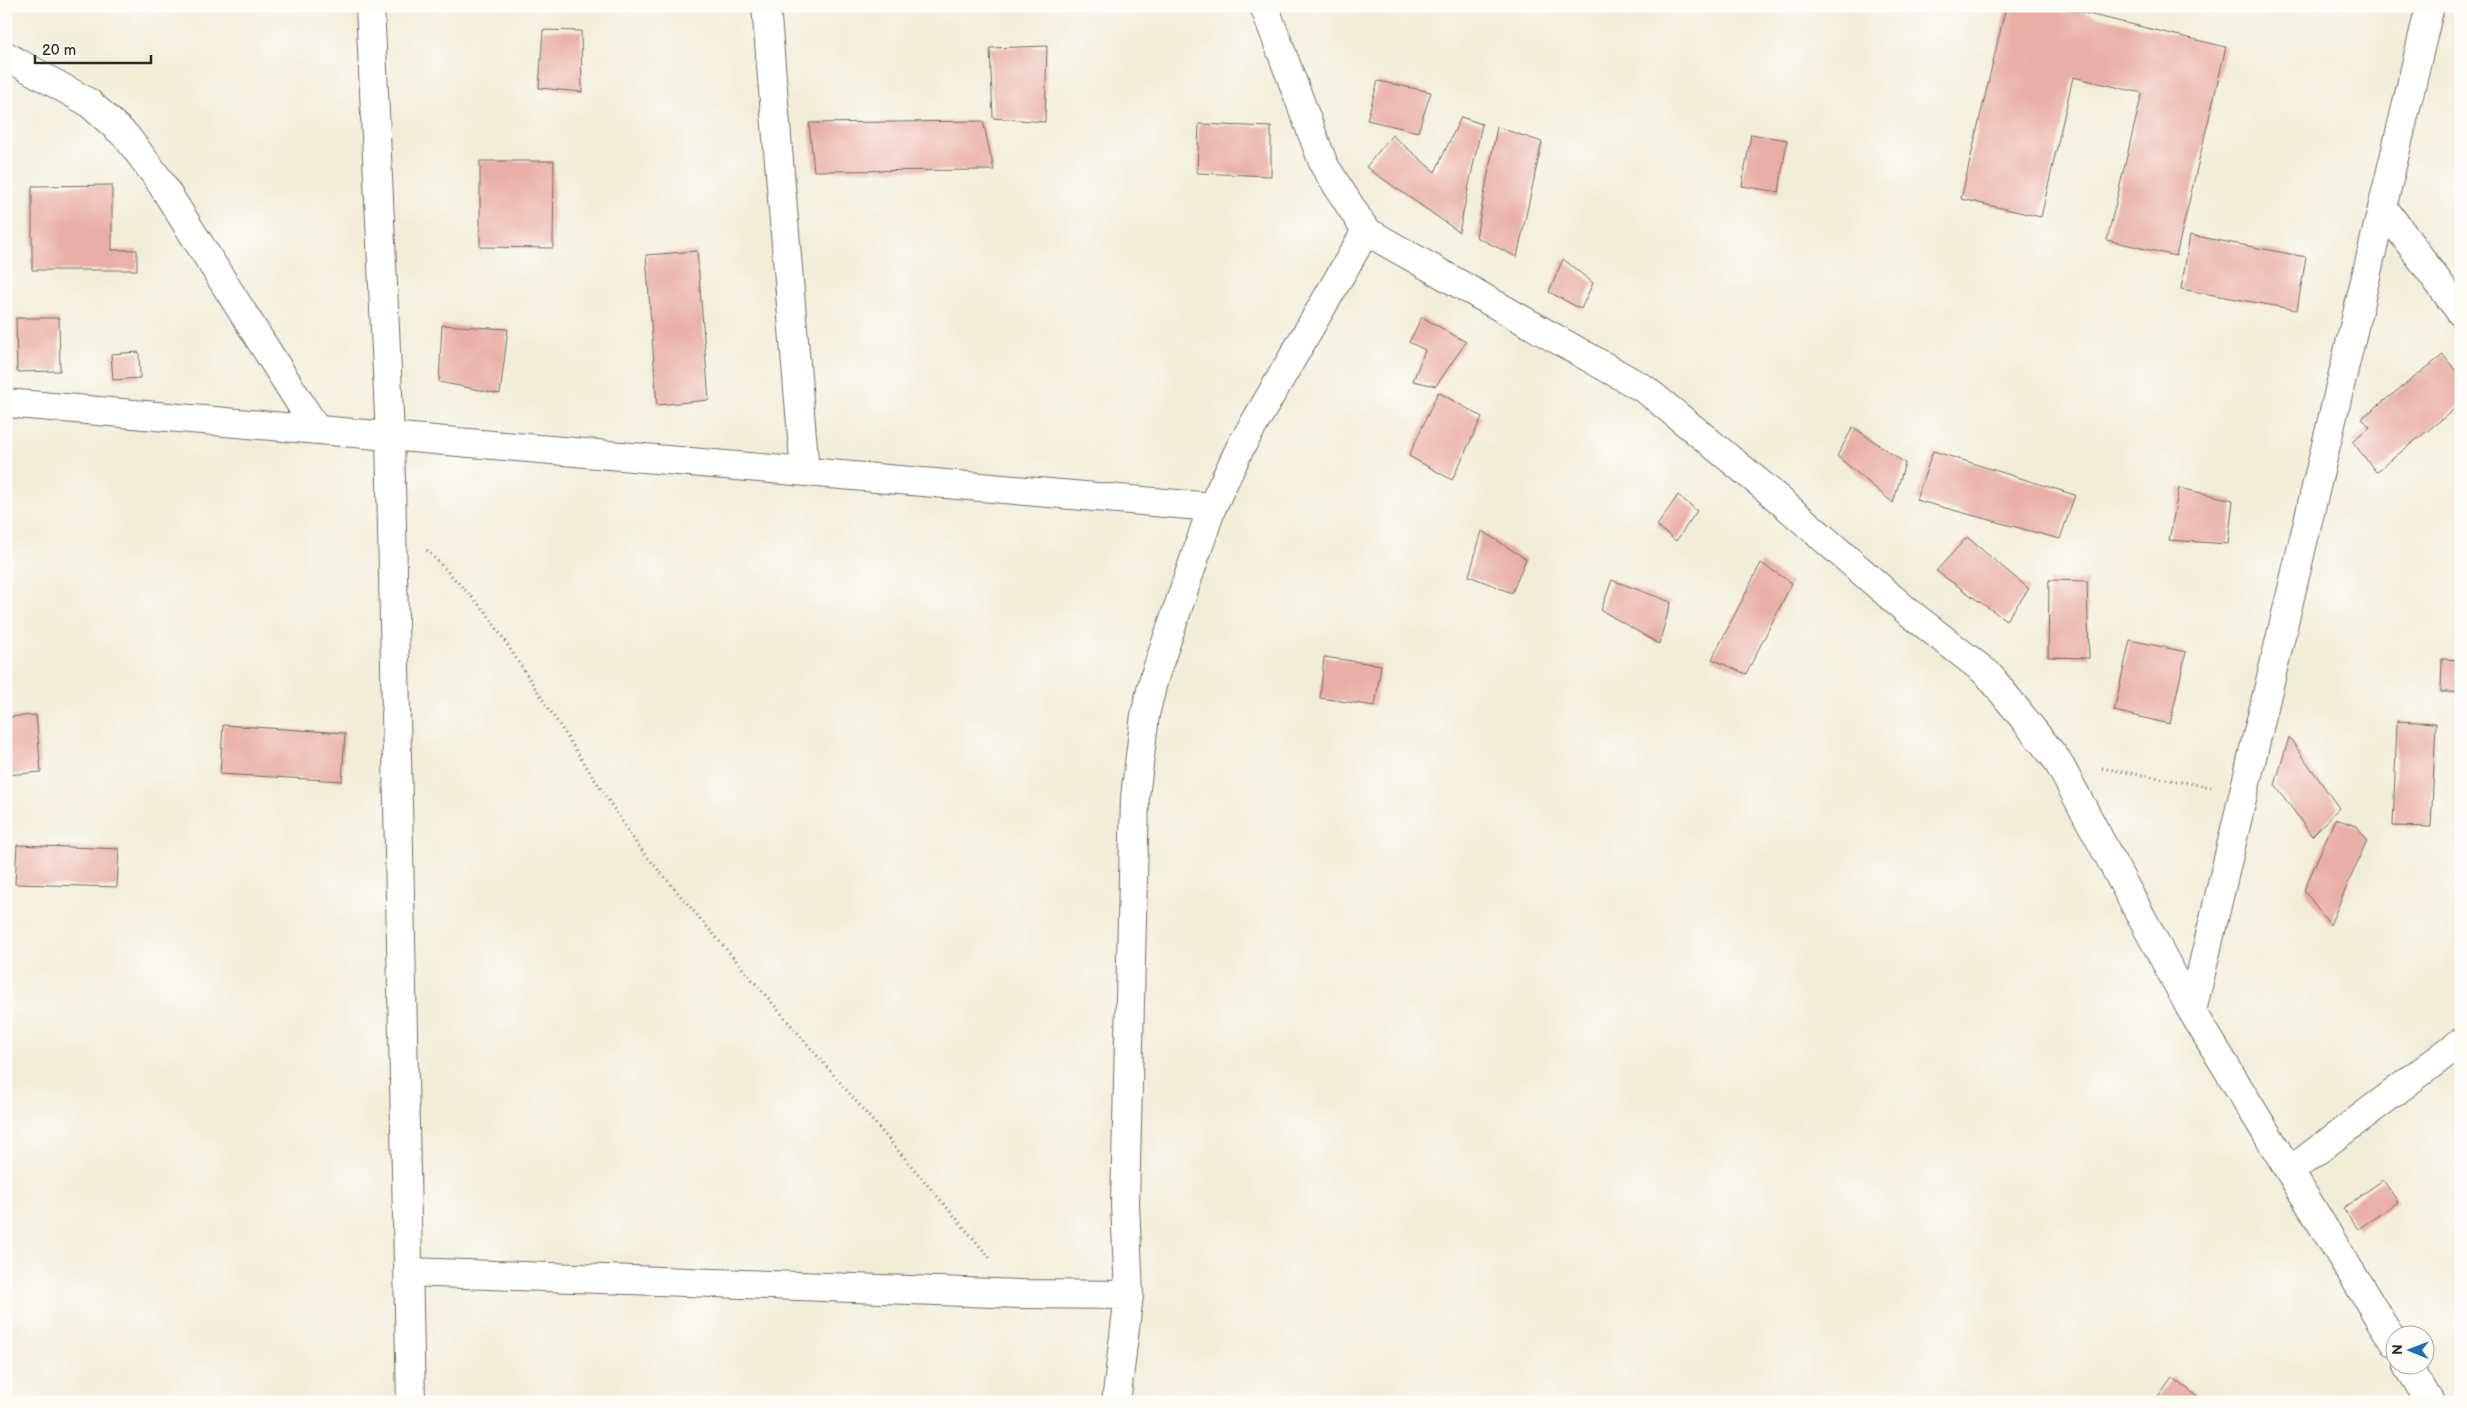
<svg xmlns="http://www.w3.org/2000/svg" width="2467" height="1408" font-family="'Balsamiq Sans',sans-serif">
<rect width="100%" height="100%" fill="#fdfcf7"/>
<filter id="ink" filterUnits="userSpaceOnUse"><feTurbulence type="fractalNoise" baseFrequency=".02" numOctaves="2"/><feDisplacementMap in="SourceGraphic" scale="10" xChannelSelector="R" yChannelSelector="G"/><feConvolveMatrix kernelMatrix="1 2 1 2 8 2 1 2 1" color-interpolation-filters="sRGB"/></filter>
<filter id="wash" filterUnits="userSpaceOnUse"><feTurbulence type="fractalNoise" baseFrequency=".0096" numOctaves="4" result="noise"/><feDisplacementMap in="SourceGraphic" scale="20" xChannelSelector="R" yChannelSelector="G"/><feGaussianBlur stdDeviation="1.12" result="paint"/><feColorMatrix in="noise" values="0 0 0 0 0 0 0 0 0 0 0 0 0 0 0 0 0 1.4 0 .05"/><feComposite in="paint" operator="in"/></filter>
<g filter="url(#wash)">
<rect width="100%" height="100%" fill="#f2edd8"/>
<g id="blocks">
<path fill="#e9afa6" d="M2006,6H2055L2226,47L2176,256L2107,240L2142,93L2073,77L2041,217L1961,199Z
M543,30L581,31L582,92L539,88Z
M1047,46L1045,122L993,118L990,48Z
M1378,81L1431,92L1418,132L1367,120Z
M1461,117L1482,124L1459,232L1366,167L1392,135L1435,172Z
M983,121L994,170L814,171L809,123Z
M1199,124L1271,127V176L1197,173Z
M1497,127L1542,142L1517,257L1476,237Z
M1751,134L1787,140L1779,192L1742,186Z
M480,161H554L553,248L480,247Z
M112,185V250H137V270H32V186Z
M2190,235L2306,257L2297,310L2181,289Z
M697,251L709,400L657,405L646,255Z
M1563,259L1593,283L1581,309L1549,292Z
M1422,317L1466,342L1436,386L1413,381L1425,350L1409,342Z
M16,318H59L60,371L17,372Z
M442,325L508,329L500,394L439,382Z
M139,352L140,378L113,380L111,354Z
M2443,355L2461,377V404L2376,472L2352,441L2370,427L2362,418Z
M1438,392L1482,417L1452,480L1409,456Z
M1853,427L1905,463L1893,503L1837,456Z
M1933,451L2075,495L2060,539L1916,500Z
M2179,488L2233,500L2228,544L2169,540Z
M1678,495L1697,511L1676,541L1657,526Z
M1482,531L1526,559L1512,593L1469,576Z
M1967,537L2029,589L2006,620L1936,571Z
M1761,563L1792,583L1746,674L1712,659Z
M1612,580L1671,602L1659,644L1601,610Z
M2049,580L2087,581L2089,658L2048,657Z
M2130,640L2186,652L2170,724L2114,711Z
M1324,657L1381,665L1375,706L1320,698Z
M2442,659L2461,660V692H2441Z
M36,715L41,772L6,775V717Z
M2397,721L2436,723L2431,827L2393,826Z
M223,725L345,733L342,781L220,774Z
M2289,737L2339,808L2312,836L2275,785Z
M2335,819L2357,826L2367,840L2330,925L2304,890Z
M17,845L119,849L117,887L15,884Z
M2383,1180L2398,1202L2358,1229L2343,1208Z
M2172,1377L2205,1402H2154Z"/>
</g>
</g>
<g filter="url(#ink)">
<use href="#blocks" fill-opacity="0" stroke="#716f68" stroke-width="1"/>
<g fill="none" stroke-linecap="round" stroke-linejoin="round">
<g stroke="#716f68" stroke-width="30">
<path id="minor" d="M370,6L390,436L411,1402
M766,6L805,472
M1264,6L1324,165L1366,231L1646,390L1768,490L1906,610L1988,674L2057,760L2192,1011L2394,1343
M6,56L88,102L126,136L157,177L317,430
M2383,207L2461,313
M6,403L1212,507
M2192,1011L2430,6
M2290,1171L2461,1042
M408,1272L1021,1294L1129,1295
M2408,1366L2430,1402
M1116,1402L1129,1295L1125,1204L1135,797L1145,715L1154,678L1212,507L1240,448L1366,231"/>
</g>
<path stroke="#716f68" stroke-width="3" stroke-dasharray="1 4" stroke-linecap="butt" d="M427,550L486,612L638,846L990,1258
M2102,768L2211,787"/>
<use href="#minor" stroke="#fff" stroke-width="28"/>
</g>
</g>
<rect width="2467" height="1408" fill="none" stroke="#fdfcf7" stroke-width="25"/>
<g transform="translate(2410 1350) rotate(271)"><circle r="24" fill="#fdfcf7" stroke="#a9a8a5"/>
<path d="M0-4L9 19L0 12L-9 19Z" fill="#1f6fb2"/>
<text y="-8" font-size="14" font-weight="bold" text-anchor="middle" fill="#2b2b2b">N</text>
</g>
<path d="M35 55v8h116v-8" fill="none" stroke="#2b2b2b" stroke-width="2.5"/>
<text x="42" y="55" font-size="15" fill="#2b2b2b" stroke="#fdfcf7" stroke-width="4" paint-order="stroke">20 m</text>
</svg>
